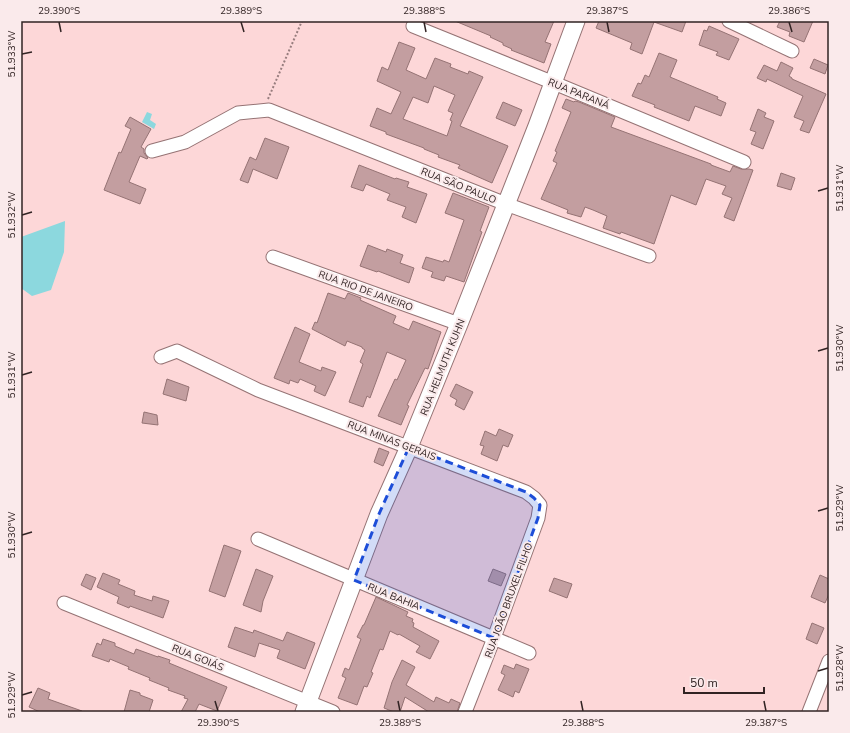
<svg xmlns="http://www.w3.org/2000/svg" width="850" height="733" font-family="'Nunito Sans',sans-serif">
<rect width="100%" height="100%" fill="#fdd7d8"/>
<path fill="#8cd8de" d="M147,112L152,114L150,120L156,124L154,129L142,122Z
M65,221L64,252L51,290L32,296L21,288V237Z"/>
<path fill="#c39ea0" stroke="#957374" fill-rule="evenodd" d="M455,21H554L545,42L551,44L544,63L511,50L512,49L503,45V43L490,37L491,36Z
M599,21H686L682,32L654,22L642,54L630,49L632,43L596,28Z
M780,21H813L804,42L789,36L790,32L777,27Z
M709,26L739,39L729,60L716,55L718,52L699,45L704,30L707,31Z
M399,42L415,48L406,70L426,79L435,58L451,64L450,67L468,74L469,71L483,77L460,126L508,146L492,183L458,168L460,165L438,157L439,155L424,149V148L386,134V132L370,126L377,108L391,114L401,92L377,81L382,67L388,70ZM434,86L455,95L448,111L453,113L450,120L452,121L447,136L403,119L413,97L428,103Z
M659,53L677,60L670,77L718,97L717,99L726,103L721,116L695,106L689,121L654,107L655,105L632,96L638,83L641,84L645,75L649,77Z
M814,59L828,65L825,74L810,68Z
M781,62L793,68L789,76L792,78V79L826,94L809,133L800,130L804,121L794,117L803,96L767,79L766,82L757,78L764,65L777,71Z
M566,99L574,102L575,101L579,102L615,117L611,127L711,164V165L730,172L733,166L741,169H749L753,170L734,221L724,217L732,198L722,194L726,186L706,179L696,205L671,195L654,244L621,232L620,234L603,228L607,216L593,210L585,207L581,217L567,213L568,210L541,199L557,163L553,161L557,152L555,151L571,112L562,108Z
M503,102L522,110L515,126L496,118Z
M758,109L766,113L764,117L774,121L763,149L751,144L756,132L750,130Z
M130,117L151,129L141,147L144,149V153L148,158L147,159L140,156L129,182L146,189L140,204L104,190L119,152L121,153L131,129L125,126Z
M265,138L289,147L277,179L253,169L248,183L240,180L250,157L256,160Z
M359,165L395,179L396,178L409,182L407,187L427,194L416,223L402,217L406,207L387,200L390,194L366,184L363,191L351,187Z
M781,173L795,178L791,190L777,186Z
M453,193L489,207L480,231L482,232L464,282L446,276L444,281L431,277L433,272L422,268L426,257L443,262L444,260L449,262L464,220L445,213Z
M368,245L386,252L387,249L403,255L400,263L414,268L409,283L378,271L377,272L360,266Z
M328,293L345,299L348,293L361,298L360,300L396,316L393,323L409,330L413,321L441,332L428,369L425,368L407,405L409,406L401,425L378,416L395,379L397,380L406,360L387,352L370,398L367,396L363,407L349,402L363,364L360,362L365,350L362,348V347L347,341L345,346L312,329L315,322L317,323Z
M295,327L310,334L299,362L321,371L322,367L336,372L325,396L314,391L316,386L300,379L298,383L290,380L289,384L274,378Z
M167,379L189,387L186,401L163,394Z
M456,384L473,392L464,410L455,405L457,400L450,396Z
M144,412L157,415L158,425L142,423Z
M499,429L513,435L508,447L503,445L497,461L481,454L484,446L480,445L485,431L496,436Z
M379,448L389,452L383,466L374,462Z
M224,545L241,551L225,597L209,591Z
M256,569L273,576L263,601L261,612L243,605Z
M493,569L506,574L501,586L488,581Z
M103,573L120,580L118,584L135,591L134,595L152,601L153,596L169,601L163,618L130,606L129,608L117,603L119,597L97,587Z
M86,574L96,578L91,590L81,585Z
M820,575L829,579V594L825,603L811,597Z
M554,578L572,584L567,598L549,591Z
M376,597L408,612L406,616L413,619L412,622L414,623L413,627L439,641L430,659L416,652L420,646L399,634L398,635L390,631L383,650L380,649L371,672L373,673L367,687L364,686L357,705L338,698L346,678L342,676L345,668L349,670L361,639L357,637L363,625H364Z
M812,623L824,628L817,644L806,639Z
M235,627L253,633L254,630L283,641L287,632L315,643L305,669L277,658L280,650L259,643L255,657L228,647Z
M103,639L115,643V646L134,654L136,649L158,657V656L170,660L169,663L227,687L217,711L199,704L195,712H181L188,699L184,698L185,696L168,690L169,688L149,680L150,678L128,669L129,667L110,659L109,662L92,656L97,643L101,645Z
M402,660L415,667L406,685L434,702L436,697L449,703L451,699L460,703L457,712H429L405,697L400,712H394L384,708L392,682Z
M516,664L529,669L519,693L515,691L513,697L498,690L505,675L501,673L504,665L514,669Z
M38,688L50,693L48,699L82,711V712H40L29,707Z
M130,690L140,693V695L153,700L149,712H124Z"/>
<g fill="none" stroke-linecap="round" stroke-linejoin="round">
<g stroke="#957374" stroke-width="15">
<path id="minor" d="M729,21L792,51
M413,26L554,83L744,162
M152,151L185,142L238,113L269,110L506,204L649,256
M273,257L459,324
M161,357L177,351L258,390L526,492L534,498L540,505L538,518L494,638L465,712
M258,539L529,653
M64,603L333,712
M809,712L829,661"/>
</g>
<g stroke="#957374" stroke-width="19">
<path id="major" d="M304,712L379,514L409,447L459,324L537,126L576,21"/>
</g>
<path stroke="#977d7e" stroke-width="2" stroke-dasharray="2 2" stroke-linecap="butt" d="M268,99L302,21"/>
<use href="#minor" stroke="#fff" stroke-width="13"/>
<use href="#major" stroke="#fff" stroke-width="17"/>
</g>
<path fill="#1d4ed8" fill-opacity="0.2" stroke="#1d4ed8" stroke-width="3" stroke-dasharray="8 5" stroke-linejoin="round" d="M409,447L526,492L534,498L540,505L538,518L494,638L354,580L379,514Z"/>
<path fill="none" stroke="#312323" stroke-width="1.5" d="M59,22L61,32M241,22L244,32M424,22L426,32M607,22L609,32M789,22L792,32M22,54L32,52M818,191L828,188M22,215L32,212M818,351L828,348M22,375L32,372M818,511L828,508M22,535L32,532M818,671L828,668M22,695L32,692M215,701L218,711M398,701L400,711M581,701L583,711M764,701L766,711"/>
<g text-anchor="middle" stroke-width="4" stroke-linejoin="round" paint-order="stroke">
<g font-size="10" fill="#312323" stroke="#faeaeb">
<text transform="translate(579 93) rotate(22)" y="4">RUA PARANÁ</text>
<text transform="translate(459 185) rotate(22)" y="4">RUA SÃO PAULO</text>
<text transform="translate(366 290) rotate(20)" y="4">RUA RIO DE JANEIRO</text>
<text transform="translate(442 367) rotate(-68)" y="4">RUA HELMUTH KUHN</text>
<text transform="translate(392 440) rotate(21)" y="4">RUA MINAS GERAIS</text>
<text transform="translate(394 596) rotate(22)" y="4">RUA BAHIA</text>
<text transform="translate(508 600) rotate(-70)" y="4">RUA JOÃO BRUXEL FILHO</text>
<text transform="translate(198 657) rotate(22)" y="4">RUA GOIÁS</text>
</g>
</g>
<rect width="850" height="733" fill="none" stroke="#faeaeb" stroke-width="44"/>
<path d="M684 687v6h80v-6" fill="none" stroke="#312323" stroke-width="2"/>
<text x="690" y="687" font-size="12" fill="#312323" stroke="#faeaeb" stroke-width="3" paint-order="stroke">50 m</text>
<rect x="22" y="22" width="806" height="689" fill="none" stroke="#312323" stroke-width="1.5"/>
<g font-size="10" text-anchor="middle" fill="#312323">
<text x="59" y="14">29.390°S</text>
<text x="241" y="14">29.389°S</text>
<text x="424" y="14">29.388°S</text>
<text x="607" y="14">29.387°S</text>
<text x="789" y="14">29.386°S</text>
<text transform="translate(11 54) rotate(-90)" y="4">51.933°W</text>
<text transform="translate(839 188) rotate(-90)" y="4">51.931°W</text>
<text transform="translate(11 215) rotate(-90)" y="4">51.932°W</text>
<text transform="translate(839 348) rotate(-90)" y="4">51.930°W</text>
<text transform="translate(11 375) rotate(-90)" y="4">51.931°W</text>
<text transform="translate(839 508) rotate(-90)" y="4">51.929°W</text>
<text transform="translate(11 535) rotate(-90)" y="4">51.930°W</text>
<text transform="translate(839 668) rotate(-90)" y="4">51.928°W</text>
<text transform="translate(11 695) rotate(-90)" y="4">51.929°W</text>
<text x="218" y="726">29.390°S</text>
<text x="400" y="726">29.389°S</text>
<text x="583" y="726">29.388°S</text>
<text x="766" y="726">29.387°S</text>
</g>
</svg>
